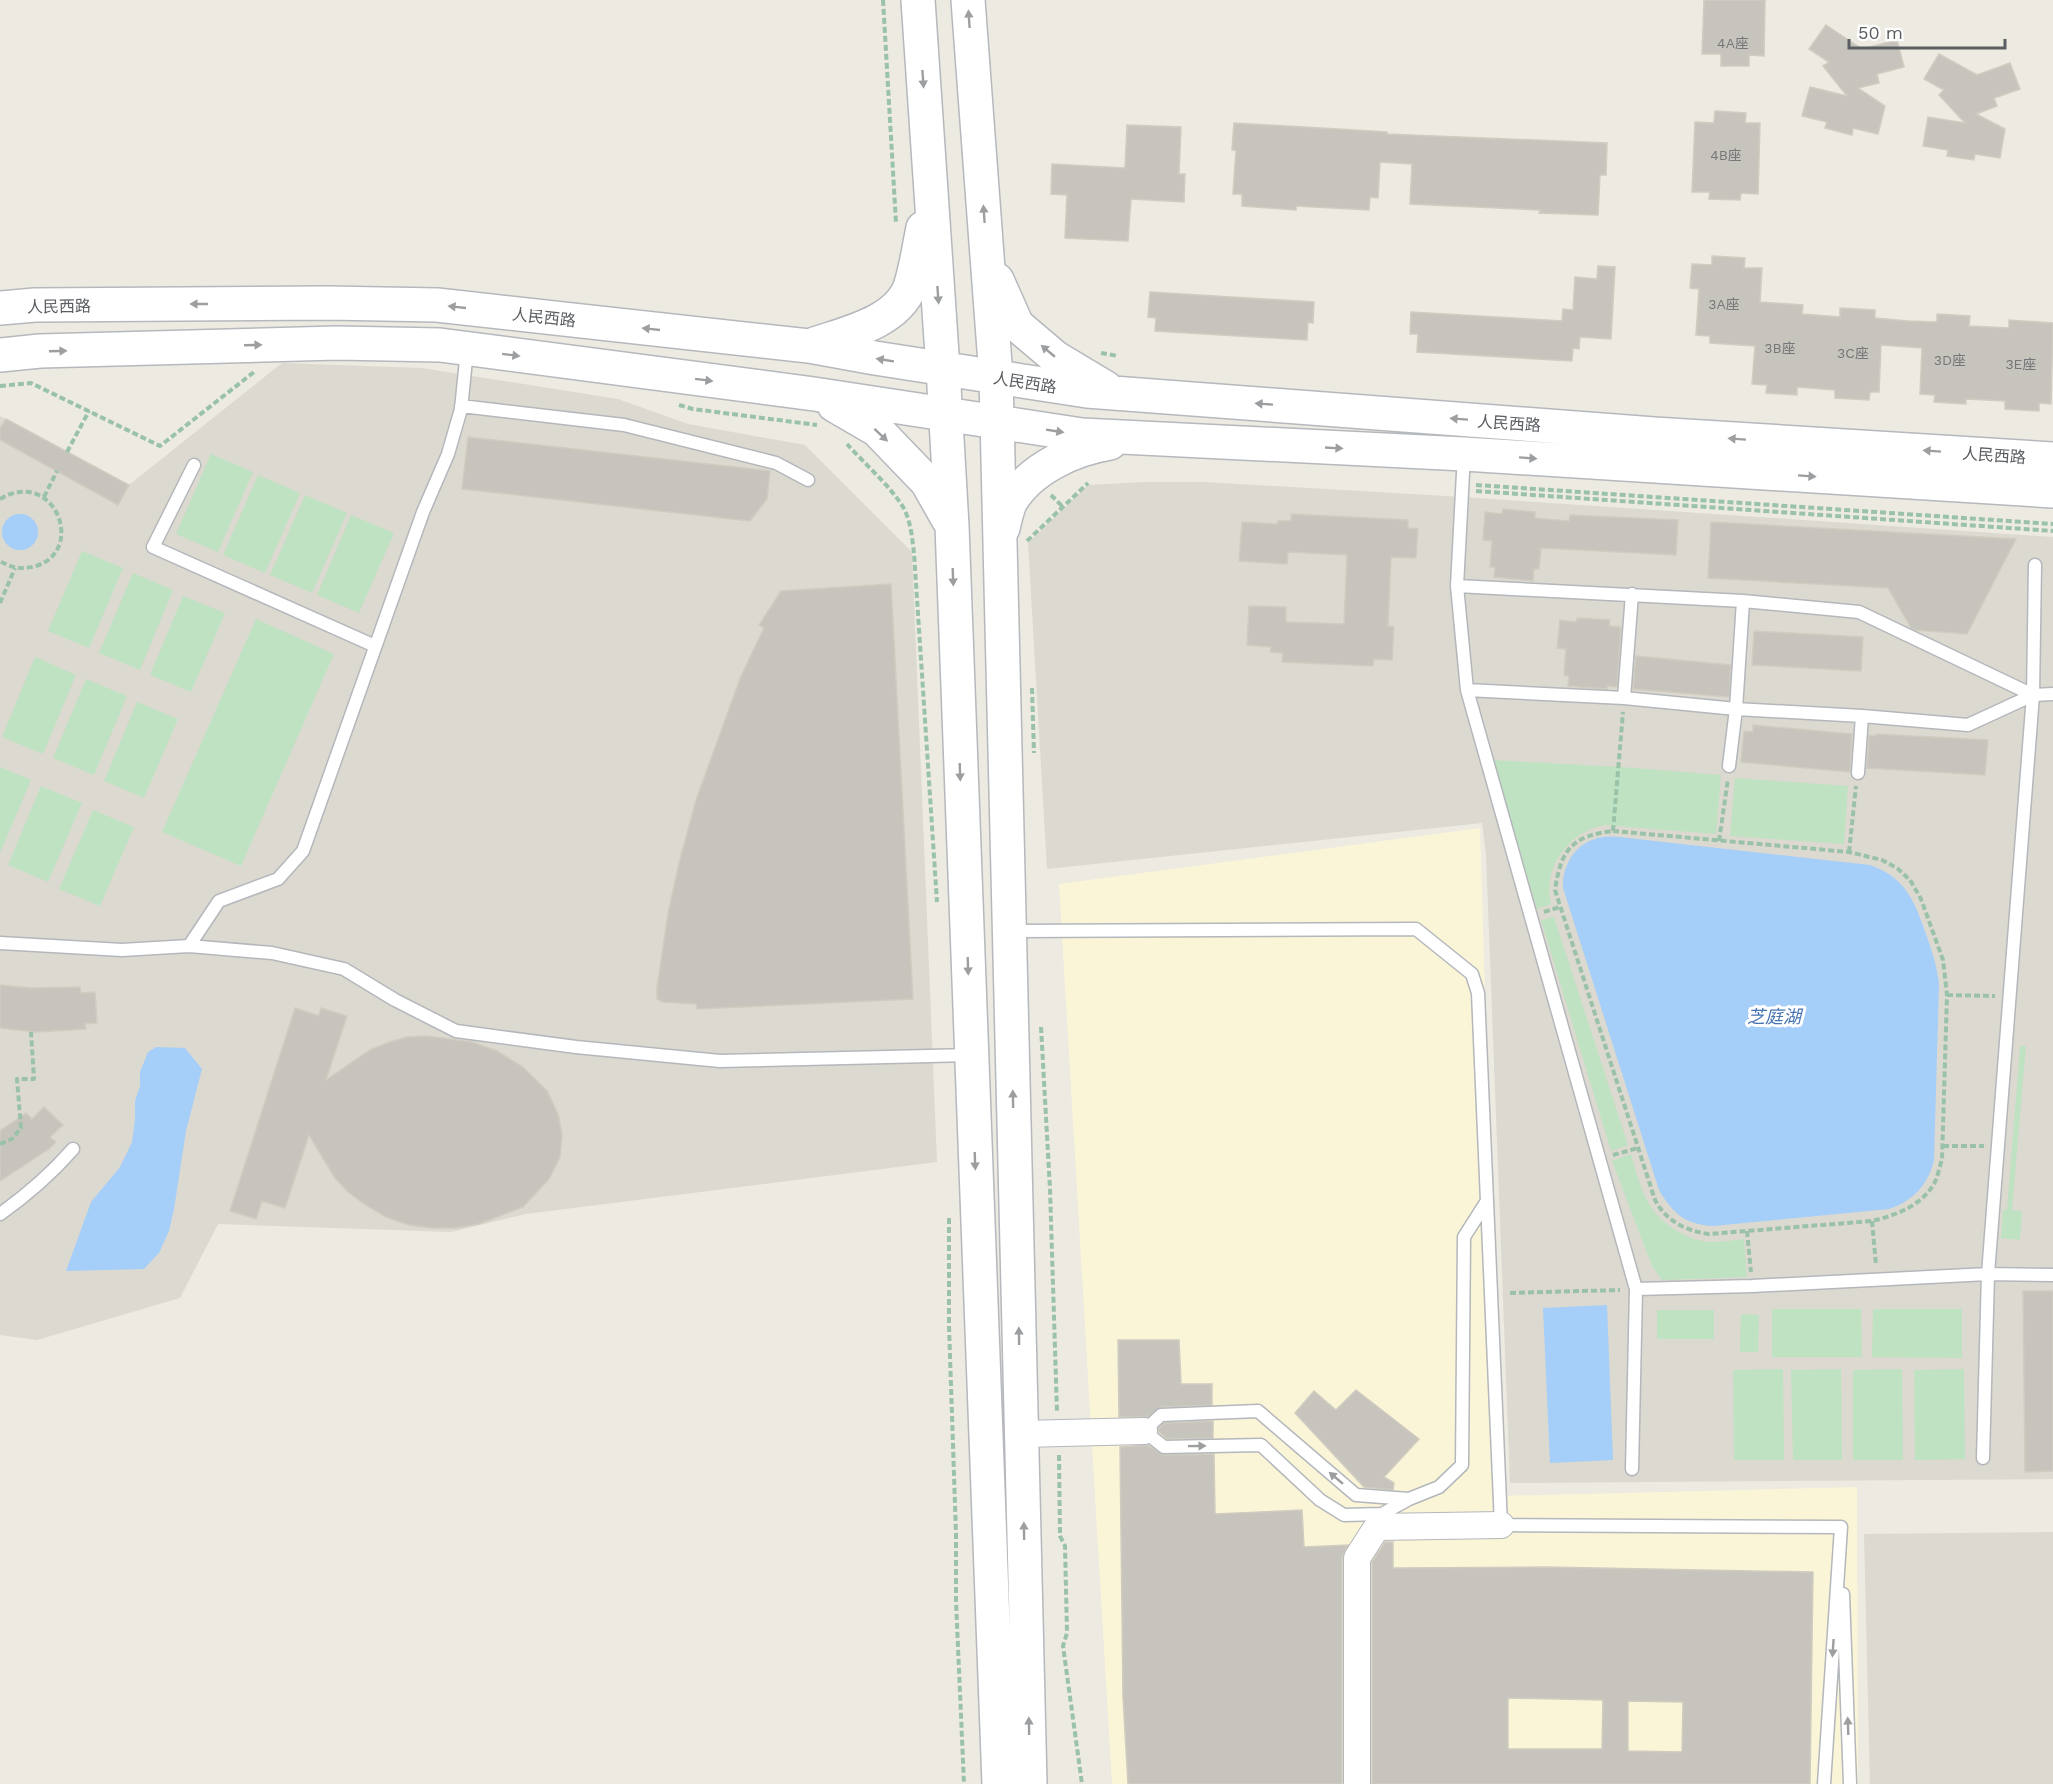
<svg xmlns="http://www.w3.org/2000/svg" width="2053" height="1784" font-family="'Work Sans','Noto Sans SC',sans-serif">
<rect width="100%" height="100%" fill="#eceae1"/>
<path fill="#fbf5d7" d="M1480,828L1500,1496L1857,1487L1858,1784H1112L1059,884Z"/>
<path fill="#dcd9d0" d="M282,363L422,368L618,399L688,424L805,445L912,552L937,1162L526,1214L451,1232L218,1224L180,1298L37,1340L0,1335V416L129,485Z
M1143,482H1204L1463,497L2053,537V1479L1510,1483L1486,854L1482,823L1047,869L1028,543L1088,485Z
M2053,1532V1784H1870L1864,1534Z"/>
<path fill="#bfe2c2" d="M211,454L253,472L218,552L176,534Z
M258,475L300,493L265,573L223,555Z
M305,495L347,513L312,593L270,575Z
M351,515L394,533L359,613L317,595Z
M82,551L123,568L89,648L48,631Z
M133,573L173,590L140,670L99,653Z
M183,596L225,613L191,692L150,675Z
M256,619L334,654L241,866L162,832Z
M35,657L76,675L43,754L2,737Z
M86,679L127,696L94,775L53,758Z
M137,702L178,719L144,798L104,781Z
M1491,760L1622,767L1721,775L1716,834L1605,825C1569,831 1542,868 1551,904L1537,909Z
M0,767L31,780L0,853Z
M1735,778L1848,786L1844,844L1730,836Z
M41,786L82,803L48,882L8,865Z
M93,810L134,827L100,906L59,889Z
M1554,917L1628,1145L1611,1151L1541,920Z
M2020,1046H2026L2012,1210L2022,1211L2020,1240L2001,1238L2003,1210H2007Z
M1631,1154C1641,1190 1648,1218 1685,1235C1693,1239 1703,1242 1712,1242C1723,1242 1734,1240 1744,1239L1747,1277L1662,1280L1652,1266L1612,1161Z
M1772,1309H1861L1862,1357H1772Z
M1873,1309H1962V1358L1872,1357Z
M1657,1310H1714V1339H1657Z
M1741,1314L1759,1315L1758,1352H1740Z
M1783,1369L1784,1460H1734L1733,1370Z
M1841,1369L1842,1460H1793L1791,1370Z
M1902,1369L1903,1460H1853V1370Z
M1964,1369L1965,1459L1915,1460L1914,1370Z"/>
<path fill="#a5cef9" d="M2 532a18 18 0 1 1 36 0a18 18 0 1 1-36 0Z
M1619,837L1870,865C1906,878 1914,900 1926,934C1932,951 1937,966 1939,984L1934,1160C1929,1184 1912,1202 1889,1209L1714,1226C1686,1225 1673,1214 1659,1190L1563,888C1562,867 1574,845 1595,839C1602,836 1612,837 1619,837Z
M156,1047L185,1048L202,1069L186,1131L174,1209L169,1231L159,1253L144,1269L66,1271L91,1202L120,1167L132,1142L135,1119V1101L140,1086V1072L148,1052Z
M1607,1305L1613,1460L1550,1463L1543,1308Z"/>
<path fill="#c7c4be" stroke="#d0ccc0" stroke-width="1.5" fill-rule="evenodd" d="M1704,0H1765L1764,56L1749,55V66H1721V54H1702Z
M1826,25L1862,49L1897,40L1904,67L1877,74L1879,83L1858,88L1885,106L1878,134L1853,128L1852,135L1825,128L1827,122L1802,116L1810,87L1847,96L1823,66L1829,62L1809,49Z
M1939,54L1977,75L2010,63L2020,89L1994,98L1997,106L1976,114L2005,129L2000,158L1975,154L1974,160L1947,156L1948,150L1923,146L1928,117L1965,123L1939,95L1944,90L1924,79Z
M1715,111L1746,113L1745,123H1760L1758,194L1741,193L1740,200L1709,199L1710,192H1692L1695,122L1714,123Z
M1234,123L1387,132V134L1607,143L1606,175H1600L1598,215L1539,213L1540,210L1410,204L1412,164L1380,162L1378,198L1370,197L1369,210L1296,206V210L1242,206V194H1233L1236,150H1232Z
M1127,125L1181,127L1179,174H1185L1184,202L1131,199L1128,241L1065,238L1067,195L1051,194L1052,164L1125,168Z
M1712,256L1745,258L1744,268H1762L1760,302L1803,305L1802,314L1840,317V308L1875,310V318L1908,321L1937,322V314L1970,316L1969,326L2009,328V320L2053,323L2051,404L2039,403V411L2005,409V401L1966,399V404L1934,402L1935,395L1920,394L1922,348L1881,345L1879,392H1870L1869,400L1835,398V390L1797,387V395L1766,393L1767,385L1752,384L1755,346L1710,343V336L1696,335L1699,289L1690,288L1692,264L1712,265Z
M1598,266L1615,267L1611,339L1580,337L1579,349L1573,348L1572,361L1417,352L1418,334H1410L1411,312L1562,321L1563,309L1573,310L1575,277L1597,279Z
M1150,292L1314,302L1313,323L1308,322L1307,340L1155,331L1156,318L1148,317Z
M6,419L129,485L118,505L0,440V428Z
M468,437L770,471L767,499L750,521L462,489Z
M1503,509L1535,512V518L1569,521L1570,515L1678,520L1676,555L1541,548L1539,569H1534L1533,581L1494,577L1495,567H1490L1492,541L1483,540L1485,512L1502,514Z
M1291,514L1408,520V528L1418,529L1416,558L1391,557L1388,626L1394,627L1392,660L1374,659L1373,666L1282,662L1283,653L1270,652L1271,647L1247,645L1249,606L1286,607V622L1344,624L1347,555L1288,552L1287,564L1239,561L1242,522L1277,524L1278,521H1291Z
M1711,522L2016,539L1967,634L1915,630L1911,628L1888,588L1708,578Z
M891,584L913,999L697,1009L696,1004L663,1002L657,999V988L668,914L679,863L696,800L741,676L764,628L759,625L781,591Z
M1577,618L1610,620L1609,626L1621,627L1617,687L1608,686L1607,689L1568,686L1569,676L1564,675L1566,649L1557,648L1560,620L1576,622Z
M1754,631L1863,637L1861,671L1752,665Z
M1636,656L1731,665L1729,697L1633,689Z
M1753,725L1852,734L1850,772L1741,762L1744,731L1753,732Z
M1876,734L1988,740L1985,775L1867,768L1869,735L1876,736Z
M0,985L31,988L80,987L81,993L95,992L97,1023L85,1024L86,1029L36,1032L0,1028Z
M295,1008L319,1016L321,1008L347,1016L326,1080L370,1050L387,1043L407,1037L427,1036L472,1042L497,1051L523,1067L547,1091L558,1114L562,1135L560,1157L549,1179L523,1207L479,1224L456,1228H432L409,1225L386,1217L364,1204L347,1191L335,1178L309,1135L285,1208L262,1201L256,1219L230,1211Z
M44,1107L63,1125L50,1137L56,1142L49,1149L0,1181V1131L26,1113L32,1119Z
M2023,1291H2053V1471L2025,1472Z
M1118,1340H1179L1181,1384H1212V1405L1161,1407L1147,1417H1119Z
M1356,1390L1419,1439L1384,1477L1394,1483L1393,1490L1364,1487L1295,1413L1314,1391L1336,1410Z
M1213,1421V1438L1167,1439L1159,1432L1158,1429L1164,1423Z
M1148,1445L1164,1455L1214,1454L1215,1514L1302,1510L1304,1547L1348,1545L1342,1558V1784H1128L1123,1697L1120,1447Z
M1385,1542H1393V1568L1546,1567L1813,1572L1810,1784H1372V1562ZM1508,1698L1603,1700L1602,1749H1508ZM1628,1701L1683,1702L1682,1752L1628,1751Z"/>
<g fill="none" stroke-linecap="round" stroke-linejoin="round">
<g stroke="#b4b7bb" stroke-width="15">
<path id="lane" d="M461,406L624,425L776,463L808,480
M1464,454L1457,586L1467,690L1636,1289L1752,1286L1988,1274L2053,1275
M194,465L153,547L375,646
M1457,586L1743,601L1859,612L2033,695L2053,694
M1467,690L1624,698L1736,709L1862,716L1968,725L2033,695
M1624,698L1632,594
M1729,766L1736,709L1743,601
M1858,773L1862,716
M1010,931L1416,929L1472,974L1478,993L1501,1525L1841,1527
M0,943L122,950L189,946L272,953L344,969L395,1000L456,1031L576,1047L720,1061L971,1055
M189,946L219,901L278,879L303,851L423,512L448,454L461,409L467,350
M0,1214C27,1195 51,1174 73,1149
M1983,1458L1988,1274L2033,695L2035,565
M1632,1469L1636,1289
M1409,1499L1356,1495L1258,1411L1161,1415L1144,1431L1164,1447L1261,1445L1320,1500L1344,1515L1382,1514L1409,1499L1439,1487L1462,1465L1464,1237L1487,1201
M1843,1594L1850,1784
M1824,1784L1841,1527"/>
</g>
<g stroke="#b4b7bb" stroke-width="28">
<path id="street" d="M1022,1434L1144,1431
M1357,1784V1558L1377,1527L1501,1525"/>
</g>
<g stroke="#b5b8bd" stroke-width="36">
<path id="secondary" d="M918,0L943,369L952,526L999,1784
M968,0L996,377L1030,1784
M997,280L1017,325L1056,358L1106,388
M0,308L35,305L328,303L437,305L809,346L875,358L1087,391L1654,434L2053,459
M809,346C842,334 896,324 910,287C916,269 919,247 923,228
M0,355L40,351L337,343L440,345L814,394L1082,435L1464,454L2053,491
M834,405L877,430L927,482L948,519
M1003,528C1005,520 1007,509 1011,501C1031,468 1074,449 1110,443"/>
</g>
<path stroke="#99c2a8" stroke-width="4" stroke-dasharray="6 3" stroke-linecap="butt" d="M883,0L896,223
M1101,353L1118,356
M0,386L31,383L160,446L254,372
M679,405L693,409L817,425
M847,444C864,463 891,487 903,507C911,521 912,538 914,553L937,902
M67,452L89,411
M1476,485L2053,524
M1476,491L2053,531
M1051,495L1063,507
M44,497L57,471
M0,499C54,467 87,550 36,566C23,570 11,568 0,561
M1027,541L1088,483
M0,603L15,568
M1032,688L1034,753
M1613,831L1849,852L1882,860L1897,868L1910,880L1921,899L1943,960L1947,995L1942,1159C1940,1166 1938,1175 1935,1182C1922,1206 1896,1215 1872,1221L1709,1234C1686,1231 1666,1221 1655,1200L1555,890C1561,849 1572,836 1613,831Z
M1613,831L1623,712
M1719,841L1728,779
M1849,852L1856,786
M1544,912L1560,907
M1947,995L1995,996
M1041,1027L1050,1189L1057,1412
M0,1144L12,1139L21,1128L17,1079H34L31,1032
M1943,1146H1984
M1613,1155L1638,1148
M949,1218V1326L956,1534V1601L964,1784
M1872,1221L1876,1265
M1747,1231L1751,1272
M1510,1293L1620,1290
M1059,1455L1060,1536L1065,1546L1067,1633L1063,1646L1082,1784"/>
<use href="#lane" stroke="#fff" stroke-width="12"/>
<use href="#street" stroke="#fff" stroke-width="26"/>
<use href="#secondary" stroke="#fff" stroke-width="33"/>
</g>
<defs><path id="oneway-solid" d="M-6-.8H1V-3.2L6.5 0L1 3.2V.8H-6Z" transform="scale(1.5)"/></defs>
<g fill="#9c9ea0">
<use href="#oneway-solid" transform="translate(969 19) rotate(-94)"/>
<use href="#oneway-solid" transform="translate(923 79) rotate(86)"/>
<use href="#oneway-solid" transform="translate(984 214) rotate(-94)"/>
<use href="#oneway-solid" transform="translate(938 295) rotate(86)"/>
<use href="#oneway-solid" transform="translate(199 304) rotate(180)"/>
<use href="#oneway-solid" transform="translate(457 307) rotate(-174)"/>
<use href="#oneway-solid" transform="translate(651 329) rotate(-174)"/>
<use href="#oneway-solid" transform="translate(253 345) rotate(-2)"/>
<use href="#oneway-solid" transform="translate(58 351) rotate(-2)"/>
<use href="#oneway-solid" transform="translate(1048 351) rotate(-140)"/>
<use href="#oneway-solid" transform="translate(511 355) rotate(7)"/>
<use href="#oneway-solid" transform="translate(885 360) rotate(-171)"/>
<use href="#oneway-solid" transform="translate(704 380) rotate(7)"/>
<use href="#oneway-solid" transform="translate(1264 404) rotate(-176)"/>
<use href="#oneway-solid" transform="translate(1459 419) rotate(-176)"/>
<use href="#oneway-solid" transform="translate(1055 431) rotate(9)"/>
<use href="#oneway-solid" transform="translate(881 435) rotate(43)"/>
<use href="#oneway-solid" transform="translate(1737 439) rotate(-176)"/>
<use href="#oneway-solid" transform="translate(1334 448) rotate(3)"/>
<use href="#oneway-solid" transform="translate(1932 451) rotate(-176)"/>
<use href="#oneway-solid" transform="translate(1528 458) rotate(4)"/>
<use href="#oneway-solid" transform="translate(1807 476) rotate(4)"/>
<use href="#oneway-solid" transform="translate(953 577) rotate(88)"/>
<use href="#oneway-solid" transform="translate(960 772) rotate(88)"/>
<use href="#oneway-solid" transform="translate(968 966) rotate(88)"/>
<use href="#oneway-solid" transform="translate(1013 1099) rotate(-91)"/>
<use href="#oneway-solid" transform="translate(975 1161) rotate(88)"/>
<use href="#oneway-solid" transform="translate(1019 1336) rotate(-91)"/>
<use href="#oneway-solid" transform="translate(1197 1446) rotate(-1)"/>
<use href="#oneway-solid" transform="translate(1336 1478) rotate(-140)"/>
<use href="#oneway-solid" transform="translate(1024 1531) rotate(-91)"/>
<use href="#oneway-solid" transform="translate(1833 1648) rotate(94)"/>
<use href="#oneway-solid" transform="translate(1029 1726) rotate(-91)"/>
<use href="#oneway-solid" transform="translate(1848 1726) rotate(-92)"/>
</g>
<g text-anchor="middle" stroke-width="6" stroke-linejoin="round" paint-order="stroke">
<g font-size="14" fill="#757778">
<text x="1733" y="48">4A座</text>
<text x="1726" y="160">4B座</text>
<text x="1724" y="309">3A座</text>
<text x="1780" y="353">3B座</text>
<text x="1853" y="358">3C座</text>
<text x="1950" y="365">3D座</text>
<text x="2021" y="369">3E座</text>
</g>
<g font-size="16" fill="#5a5d61" stroke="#fff">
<text transform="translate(59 306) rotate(-1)" y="6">人民西路</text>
<text transform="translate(544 317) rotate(6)" y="6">人民西路</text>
<text transform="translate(1025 382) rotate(9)" y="6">人民西路</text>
<text transform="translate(1509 423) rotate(4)" y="6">人民西路</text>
<text transform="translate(1994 455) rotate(4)" y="6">人民西路</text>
</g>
<g font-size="18" font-style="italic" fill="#4774b2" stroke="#fff">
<text x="1774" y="1023">芝庭湖</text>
</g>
</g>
<path d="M1849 39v9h156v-9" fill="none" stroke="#5a5d61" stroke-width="3"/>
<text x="1858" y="39" font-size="18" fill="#5a5d61" stroke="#ffffff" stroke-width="4.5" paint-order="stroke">50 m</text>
</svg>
